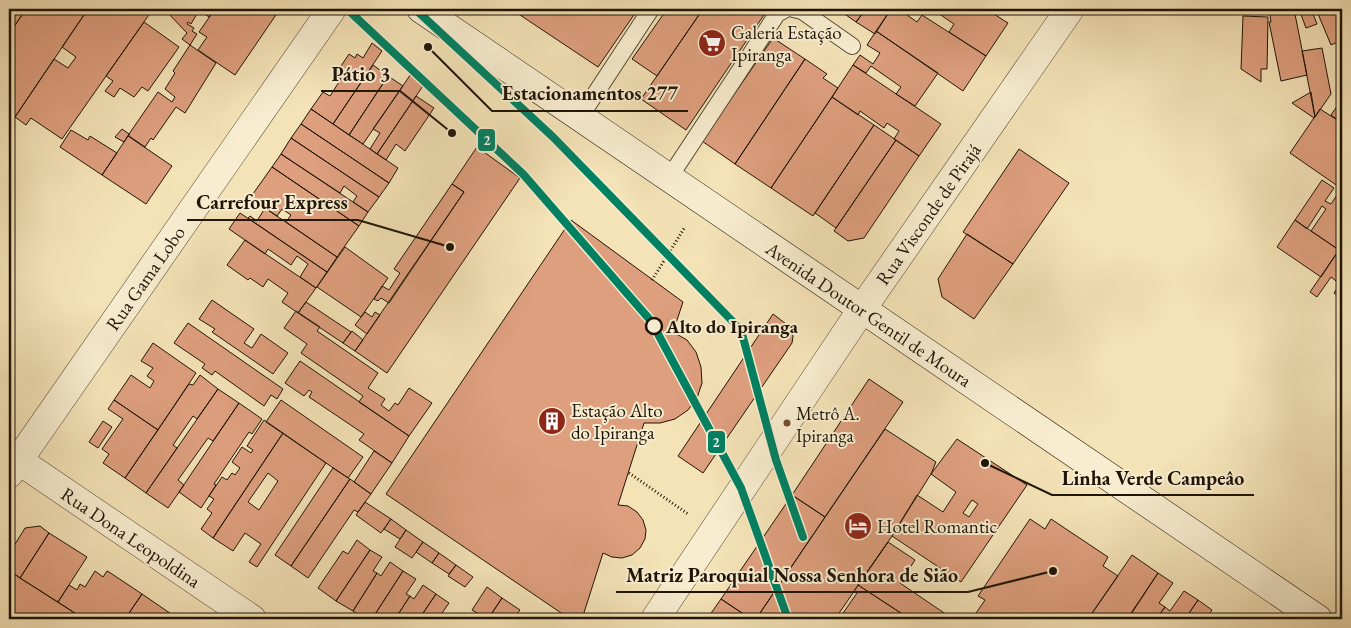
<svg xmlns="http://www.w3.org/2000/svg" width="1351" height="628" font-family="'EB Garamond',serif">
<rect width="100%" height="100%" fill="#f4e3b7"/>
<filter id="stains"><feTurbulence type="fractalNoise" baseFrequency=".004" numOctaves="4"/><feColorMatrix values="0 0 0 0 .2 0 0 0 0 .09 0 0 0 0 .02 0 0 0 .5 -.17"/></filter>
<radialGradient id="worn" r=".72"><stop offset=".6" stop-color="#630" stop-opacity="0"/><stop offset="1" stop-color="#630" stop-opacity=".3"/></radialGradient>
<path fill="#de9f7e" stroke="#1f1407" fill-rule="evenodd" d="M9,9H26L9,34Z
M26,9H88L15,117L9,113V34Z
M88,9H153L62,139L31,118L26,125L15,117L54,59L68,68L76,57L62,47Z
M168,9H215L209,17L199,10L191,24L188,22L187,24L194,28L192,31L197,34L190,45L182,39L187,33L166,11Z
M215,9H280L235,75L198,50L207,37L199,32Z
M511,9H638L598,67Z
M667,9H703L657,76L632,59Z
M703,9H768L686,130L641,99Z
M840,9H866L856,22L839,10Z
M866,9H891L875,34L856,22Z
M891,9H913L907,15L917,22L922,15L986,56L963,91L876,31Z
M932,9H986L1008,23L986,56L949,32L954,24Z
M1269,9H1294L1307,75L1281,81L1269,22H1271Z
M1299,9H1311L1317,24L1306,28Z
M1316,9H1342V40L1331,45Z
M1243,16L1268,17L1267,69H1261V82L1241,69Z
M144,22L179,47L148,91L142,87L134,97L120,88L114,97L105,91L113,81L106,76Z
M876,31L938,73L915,106L896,94L901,87L871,66L866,73L853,65L860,55L873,64L880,53L867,45Z
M773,38L805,59L735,164L702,141Z
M372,43L382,51L333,124L311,109L323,92L330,96L341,79L335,75L349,54L355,58L357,54L363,58Z
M190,45L216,63L185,113L176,107L153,140L151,138L145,147L129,136V134L158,92L172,102L175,97L165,89L175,73L173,71Z
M1322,48L1331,94L1315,117L1302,51Z
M805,59L827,74L823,78L838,88L771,188L735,164Z
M373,65L388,76L349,135L333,124Z
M853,65L941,124L919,156L894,139L899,131L887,123L884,128L860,111L858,115L832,97Z
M413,71L427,80L377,154L370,149L380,133L373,129Z
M388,76L403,86L363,144L349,135Z
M1311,92L1315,117L1314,118L1292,103Z
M416,96L434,108L405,151L396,144L386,160L377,154Z
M832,97L874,125L813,216L771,188Z
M1338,105L1342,107V123L1331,115Z
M311,109L398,168L389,183L301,124Z
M1320,109L1342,123V189L1290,153Z
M301,124L389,183L379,197L291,138Z
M874,125L896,140L836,228L815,213Z
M122,129L129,134L124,142L115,137Z
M71,130L88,140L90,136L117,153L102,175L60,147Z
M128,136L172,166L146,204L102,175Z
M291,138L379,197L368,212L353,202L357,196L344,186L340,193L281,154Z
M896,140L919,156L864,238L848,241L834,231Z
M477,147L520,178L387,373L355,351L464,192L452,184Z
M1019,149L1069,183L1013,264L963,232Z
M281,154L368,212L359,226L272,167Z
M272,167L359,226L337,257L286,222L291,215L282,209L277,216L250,198Z
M1322,180L1334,188L1325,201L1331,204L1341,189L1342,191V245L1339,250L1311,231L1326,209L1322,206L1307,229L1295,220Z
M452,184L464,192L389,303L381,298L378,301L374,299L382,286L389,290L400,273L394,269Z
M265,208L337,257L327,272L248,218L250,216L257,221Z
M240,213L327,272L316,288L300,277L308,264L297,256L291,265L268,249L265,254L229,229Z
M571,220L683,302L673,332L687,340L696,352L701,367L702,383L697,398L688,410L675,419L660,423H644L618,505L628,506L637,512L643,520L646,530L645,539L640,548L632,555L622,558L612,557L603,553L582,619H570L386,494Z
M1295,220L1339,250L1321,277L1277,247Z
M967,234L1013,264L974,319L942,297L938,279Z
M245,240L316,288L298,313L282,302L288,293L268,279L263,287L250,278L248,280L227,265Z
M345,247L388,278L361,317L317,287Z
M1339,250L1342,252V299L1334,293L1340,284L1331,277L1317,297L1310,292Z
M212,300L254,329L244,343L252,348L261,334L288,353L273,374L212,332L215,329L199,319Z
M306,302L351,332L343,343L298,313Z
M296,311L320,327L317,331L378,373L368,388L385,399L381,405L389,411L395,403L398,405L409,388L432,403L409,436L359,402L363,396L301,353L307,344L284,328Z
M365,312L372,317L375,312L380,315L367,334L355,325Z
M773,314L790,327L793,336L792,343L703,473L678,456Z
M188,323L283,389L277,399L271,395L264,406L215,371L212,375L202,368L205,364L174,343Z
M352,331L363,340L355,351L343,343Z
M153,343L196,373L158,430L114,400L131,375L150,388L154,381L147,376L153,368L141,361Z
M300,361L409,436L392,463L359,440L364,434L309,397L312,392L309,390L304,396L285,383Z
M200,375L218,389L197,419L193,416L173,445L177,448L146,493L125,478L189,384L193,385Z
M869,379L903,402L825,517L792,495Z
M218,389L239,403L213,441L208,438L178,480L184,485L168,508L146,493Z
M114,400L158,430L125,478L103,463L109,454L102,449L123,419L108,409Z
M281,400L363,457L348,478L266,422Z
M239,403L262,419L252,434L249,432L214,484L216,485L201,508L179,492Z
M264,420L283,433L213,538L201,529L212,513L207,509L214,499L209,496L222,477L227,480L232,473L235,475L240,468L232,462L242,447L251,453L253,450L247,446Z
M103,421L112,427L98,448L89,442Z
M885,429L936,462L931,474L892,536L835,619H756Z
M283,433L326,463L257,567L249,562L261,544L245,533L233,551L213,538ZM268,473L278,481L259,510L248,502Z
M957,439L1027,485L961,582L892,536L917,495L943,512L956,492L931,474ZM972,500L978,504L969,517L963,513Z
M374,451L392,463L371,494L354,482Z
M333,468L350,479L291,566L275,555Z
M350,479L371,494L358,512L354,510L308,578L291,566Z
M792,495L825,517L756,619H751L721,599Z
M365,502L391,519L381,533L356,515Z
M391,519L406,530L400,539L384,529Z
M1030,519L1045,529L1051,519L1108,557L1103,566L1118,576L1088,619L1084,617L1082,619H972L985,600L978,596Z
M40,526L49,533L20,578L9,570V554L25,528Z
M406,530L423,542L412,558L395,547Z
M49,533L87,557L58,602L20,578Z
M357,540L370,550L336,601L318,588L343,551L348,554Z
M423,542L439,553L432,563L416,552Z
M888,542L858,585L910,619H839L857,593L854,591Z
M888,542L915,560L900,583L953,619H910L858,585Z
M370,550L382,557L373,571L377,573L353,611L336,601Z
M439,553L456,565L449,574L432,563Z
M1132,555L1158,573L1127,619H1088Z
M390,562L403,571L372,619H365L353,611L377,573L381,576Z
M456,565L473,577L465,587L448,576Z
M9,570L20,578L84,619H9Z
M95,571L103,577L107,571L109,572L142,594L125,619H84L58,602L69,585L77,590L80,584L85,587Z
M403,571L416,579L406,594L410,596L395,619H372Z
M1158,573L1173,583L1159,603L1165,607L1156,619H1128Z
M423,585L436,594L419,619H395L410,596L414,599Z
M487,587L502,598L488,619L472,610Z
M1184,591L1198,600L1185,619H1156L1165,607L1170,611Z
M142,594L177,618L175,619H125Z
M436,594L449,603L440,616L443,619H419Z
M502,598L520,610L513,619H488Z
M721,599L751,619H707Z
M1198,600L1212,610L1206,619H1185Z"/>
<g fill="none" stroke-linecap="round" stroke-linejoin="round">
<g stroke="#544833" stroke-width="18">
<path id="lane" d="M793,9L802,11L852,46
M580,117L651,9
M669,178L777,14L786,9"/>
</g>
<g stroke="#544833" stroke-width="29">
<path id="street" d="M9,454L252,619
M9,474L332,9
M655,619L862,309L1070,9"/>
</g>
<g stroke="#1f1407" stroke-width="29">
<path id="secondary" d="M421,9L1318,619"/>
</g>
<path stroke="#1f1407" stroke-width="3" stroke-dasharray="1 2.5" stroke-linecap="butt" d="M652,280L685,227
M629,473L688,514"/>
<use href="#lane" stroke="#f8edd0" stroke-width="16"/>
<use href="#street" stroke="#f8edd0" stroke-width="28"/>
<use href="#secondary" stroke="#f8edd0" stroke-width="28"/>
<g stroke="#f8edd0" stroke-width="11">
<path id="metro-1" d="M347,9L523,174L651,321L741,488L788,619
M415,9L553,137L741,330L776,460L803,537"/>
</g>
<use href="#metro-1" stroke="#008162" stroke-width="8"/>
</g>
<defs>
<g id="supermarket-disc" transform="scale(1.4375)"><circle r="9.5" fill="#8f2418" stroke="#f8edd0"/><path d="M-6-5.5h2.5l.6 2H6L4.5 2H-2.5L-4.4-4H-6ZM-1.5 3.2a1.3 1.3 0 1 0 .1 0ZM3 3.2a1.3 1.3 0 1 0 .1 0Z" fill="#fff"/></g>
<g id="building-disc" transform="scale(1.4375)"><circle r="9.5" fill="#8f2418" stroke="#f8edd0"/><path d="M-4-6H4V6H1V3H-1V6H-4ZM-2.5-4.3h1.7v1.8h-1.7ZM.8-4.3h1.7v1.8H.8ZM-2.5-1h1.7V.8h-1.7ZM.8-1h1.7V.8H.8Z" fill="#fff"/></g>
<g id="hotel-disc" transform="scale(1.4375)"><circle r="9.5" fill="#8f2418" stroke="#f8edd0"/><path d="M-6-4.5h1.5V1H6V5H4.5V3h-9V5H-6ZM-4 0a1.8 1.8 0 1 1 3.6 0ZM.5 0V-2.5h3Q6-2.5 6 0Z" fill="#fff"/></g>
</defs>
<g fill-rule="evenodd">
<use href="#supermarket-disc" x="712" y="43"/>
<use href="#building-disc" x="552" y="421"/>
<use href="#hotel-disc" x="858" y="526"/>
</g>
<circle fill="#f8edd0" stroke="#1f1407" stroke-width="2.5" cx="654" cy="326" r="8"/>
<circle fill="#7a4b2a" stroke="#f8edd0" stroke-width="2" cx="787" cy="423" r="4.5"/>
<g text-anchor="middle" stroke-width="4" stroke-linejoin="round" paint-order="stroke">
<g font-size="18" fill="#1f1407" stroke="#f8edd0" text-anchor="start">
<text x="796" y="420">Metrô A.<tspan x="796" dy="22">Ipiranga</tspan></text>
</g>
<g font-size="19" fill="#1f1407" stroke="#f8edd0" text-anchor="start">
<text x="731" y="39">Galeria Estação<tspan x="731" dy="22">Ipiranga</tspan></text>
<text x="571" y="417">Estação Alto<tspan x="571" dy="22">do Ipiranga</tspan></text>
<text x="877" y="533">Hotel Romantic</text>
</g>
<g font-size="19" fill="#1f1407" stroke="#f8edd0">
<text transform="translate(928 214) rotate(-55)" y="7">Rua Visconde de Pirajá</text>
<text transform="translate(145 278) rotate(-55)" y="7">Rua Gama Lobo</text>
<text transform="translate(869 314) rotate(34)" y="7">Avenida Doutor Gentil de Moura</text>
<text transform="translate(131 537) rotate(34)" y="7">Rua Dona Leopoldina</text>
</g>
<g font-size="19" font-weight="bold" fill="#1f1407" stroke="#f8edd0" text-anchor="start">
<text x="666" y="333">Alto do Ipiranga</text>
</g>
</g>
<path fill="none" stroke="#1f1407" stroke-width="2" d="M452 133L400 91H321M428 47L492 111H688M450 247L358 220H187M985 463L1052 495H1254M1053 571L968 592H616"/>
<g fill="#1f1407" stroke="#f8edd0" stroke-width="2">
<circle cx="452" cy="133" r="5"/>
<circle cx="428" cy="47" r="5"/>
<circle cx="450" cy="247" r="5"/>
<circle cx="985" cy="463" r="5"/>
<circle cx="1053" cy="571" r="5"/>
</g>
<g font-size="20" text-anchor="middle" font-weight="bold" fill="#1f1407" stroke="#f8edd0" stroke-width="4" stroke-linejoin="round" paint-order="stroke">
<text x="361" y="81">Pátio 3</text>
<text x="590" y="100">Estacionamentos 277</text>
<text x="272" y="209">Carrefour Express</text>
<text x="1153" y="485">Linha Verde Campeâo</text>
<text x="792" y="582">Matriz Paroquial Nossa Senhora de Sião</text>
</g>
<g stroke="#f8edd0" stroke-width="2">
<rect x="477" y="128" width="19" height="24" rx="5" fill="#008162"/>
<rect x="707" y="430" width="19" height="24" rx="5" fill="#008162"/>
</g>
<g font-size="14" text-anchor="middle" font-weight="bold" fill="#fff">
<text x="487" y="145">2</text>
<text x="716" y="447">2</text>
</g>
<rect width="1351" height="628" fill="none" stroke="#f4e3b7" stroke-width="30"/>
<rect x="10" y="10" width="1331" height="608" fill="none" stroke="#1f1407" stroke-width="2.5"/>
<rect x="15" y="15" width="1321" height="598" fill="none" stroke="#1f1407"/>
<rect width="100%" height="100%" filter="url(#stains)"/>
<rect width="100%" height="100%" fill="url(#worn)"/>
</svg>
